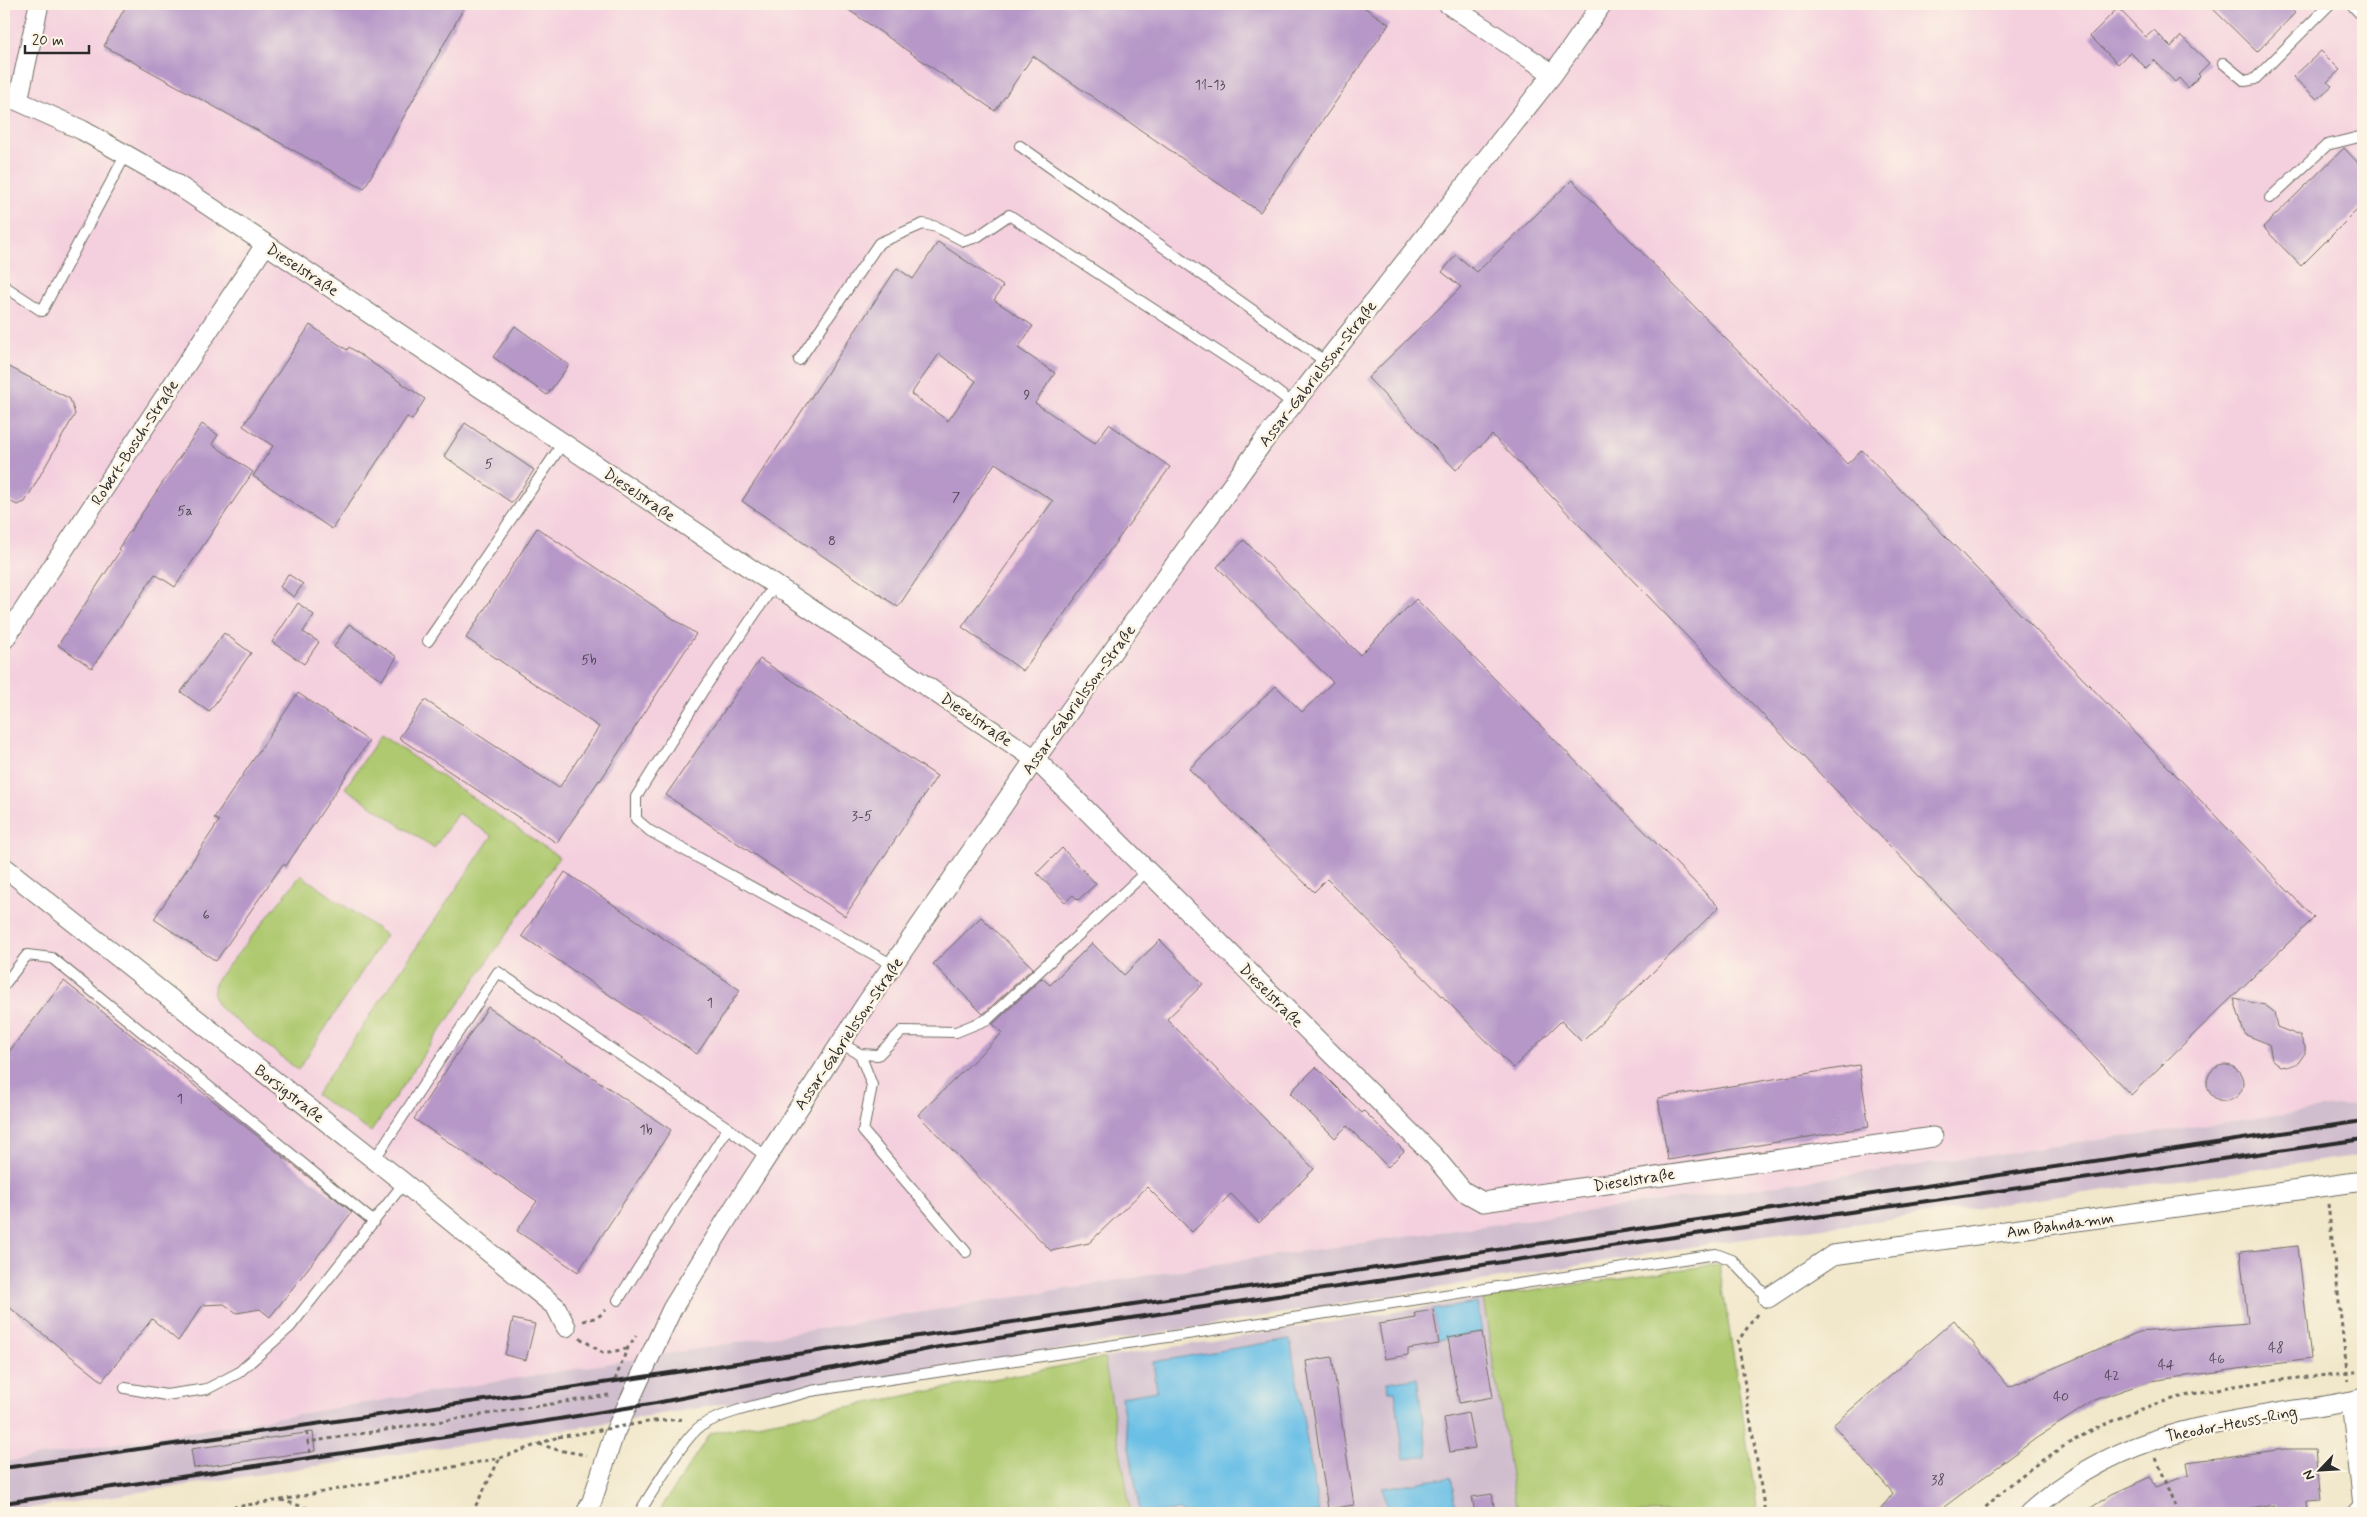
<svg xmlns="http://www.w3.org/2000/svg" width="2367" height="1517" font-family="Mynerve,sans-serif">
<rect width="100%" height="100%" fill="#fcf5e5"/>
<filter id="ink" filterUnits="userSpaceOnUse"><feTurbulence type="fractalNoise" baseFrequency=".02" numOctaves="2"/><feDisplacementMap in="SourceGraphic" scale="10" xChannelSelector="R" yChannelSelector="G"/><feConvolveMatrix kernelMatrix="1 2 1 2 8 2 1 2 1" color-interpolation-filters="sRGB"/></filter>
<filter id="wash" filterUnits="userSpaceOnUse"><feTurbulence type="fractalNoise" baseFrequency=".0096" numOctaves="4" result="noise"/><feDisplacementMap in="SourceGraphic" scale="20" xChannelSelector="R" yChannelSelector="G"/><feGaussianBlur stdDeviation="1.12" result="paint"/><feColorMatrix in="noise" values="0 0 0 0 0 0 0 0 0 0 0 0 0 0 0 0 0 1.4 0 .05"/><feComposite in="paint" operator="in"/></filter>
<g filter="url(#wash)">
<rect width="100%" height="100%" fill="#f1e7ca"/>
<path fill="#f4cfde" d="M4,4H2363V1103L1254,1258L4,1462Z"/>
<path fill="#d0bdce" d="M2363,1103V1155L1728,1241L587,1426L4,1512V1462L1254,1258Z
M1483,1298L1517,1513H1131L1104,1358Z"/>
<path fill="#aec96f" stroke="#6c7a4d" d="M381,735L559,857L371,1132L316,1095L492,836L458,813L434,848L345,788Z
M301,875L386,935L298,1070L219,1007L213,996L215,982Z
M1719,1264L1758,1513H1517L1483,1298Z
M1104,1358L1131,1513H658L710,1433Z"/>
<path fill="#6abfe6" stroke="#4a7588" d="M1477,1303L1482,1332L1438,1340L1433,1310Z
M1290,1339L1319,1513H1181L1180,1511L1140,1513L1121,1397L1157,1391L1153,1362Z
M1417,1378L1428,1456L1404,1459L1395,1391H1389L1388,1382Z
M1451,1477L1457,1513H1387L1383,1488Z"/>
<g id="blocks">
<path fill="#b697c8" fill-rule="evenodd" d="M127,4H466L364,189L104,46Z
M840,4H1359L1389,24L1260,212L1033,56L995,111Z
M2208,4H2285L2295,13L2257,52Z
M2118,8L2146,37L2154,30L2171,47L2181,36L2209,63L2198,74L2200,76L2188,88L2179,78L2175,82L2154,60L2146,68L2130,52L2118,64L2090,36Z
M2321,51L2340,70L2327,82L2332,86L2317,99L2293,77Z
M2344,148L2363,168V204L2301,266L2263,227Z
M1572,180L1847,464L1862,450L2314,918L2131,1095L1492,435L1456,470L1368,378L1461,287L1442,272L1456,255L1477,272Z
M938,242L1003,286L994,300L1033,326L1018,348L1055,373L1035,403L1095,443L1109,424L1170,467L1023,671L962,627L1053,501L995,463L898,607L742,501L897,268L913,279ZM939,354L976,381L948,421L911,394Z
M310,325L347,350L349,347L425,399L412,420L407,417L332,529L253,476L273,446L243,426Z
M515,326L569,365L547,395L493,357Z
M4,364L70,399L75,414L25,502L17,505L4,498Z
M465,423L534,470L512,503L444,456Z
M202,424L218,435L212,444L253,472L175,587L155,574L92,668L58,645L120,551L118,549Z
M537,528L696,634L600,781L599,780L557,843L399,738L425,700L559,788L599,727L466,638Z
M1244,540L1360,655L1416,599L1719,907L1582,1042L1561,1021L1513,1068L1327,879L1314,892L1189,769L1276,686L1302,712L1333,682L1217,567Z
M288,574L303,584L294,597L280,587Z
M298,603L314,615L303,632L319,642L304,664L272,642Z
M349,624L397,657L382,680L334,647Z
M224,633L251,653L209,712L181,692Z
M760,659L937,776L845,916L666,795Z
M298,693L369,741L286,866L283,864L216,961L154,919L219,821L214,818Z
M1062,848L1096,884L1078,900L1073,895L1065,902L1037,873Z
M565,872L740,990L697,1054L522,936Z
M981,917L1033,968L983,1014L933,964Z
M1160,940L1203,984L1167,1019L1314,1169L1259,1223L1231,1194L1192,1232L1147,1187L1089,1243L1051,1251L918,1115L1002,1033L993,1024L1042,978L1050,985L1092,943L1124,975Z
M64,981L352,1212L270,1317L260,1309L237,1313L224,1304L203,1305L178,1341L152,1319L102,1381L4,1303V1058Z
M2234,999L2265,1005L2274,1012L2277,1027L2300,1036L2305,1047V1053L2298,1063L2287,1067L2281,1066L2272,1059L2269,1044L2246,1035L2243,1030Z
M488,1007L671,1130L578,1272L517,1231L537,1201L414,1119Z
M2207 1083a18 18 0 1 1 36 0a18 18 0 1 1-36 0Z
M1859,1065L1869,1127L1668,1160L1658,1098Z
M1316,1067L1362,1113L1364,1111L1404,1151L1388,1167L1347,1126L1335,1138L1290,1093Z
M2298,1246L2311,1359L2150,1381L2095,1400L2035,1439L1936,1513H1878L1893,1493L1833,1425L1954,1320L2009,1387L2139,1332L2248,1323L2240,1252Z
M1433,1310L1439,1344L1408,1349V1355L1385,1359L1379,1324L1416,1318L1415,1313Z
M513,1319L535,1324L526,1360L505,1355Z
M1482,1332L1493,1397L1459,1403L1448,1338Z
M1332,1357L1354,1505L1328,1509L1306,1361Z
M1468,1413L1475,1448L1450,1452L1444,1418Z
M313,1432L315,1451L194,1468L191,1449Z
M2285,1449H2316L2321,1501L2307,1502L2308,1513H2276L2275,1505L2225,1513H2083L2112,1494L2150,1477L2155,1487L2189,1475L2187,1462Z
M1492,1494L1495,1513H1475L1472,1497Z"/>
</g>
</g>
<g filter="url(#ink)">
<use href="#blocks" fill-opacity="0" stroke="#706d63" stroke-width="1"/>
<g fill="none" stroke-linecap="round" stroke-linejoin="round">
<g stroke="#706d63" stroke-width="12">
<path id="lane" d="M2223,63L2245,81L2255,79L2330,4
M1020,146L1326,362
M2270,198L2327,145L2363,136
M4,286L42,311L126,154
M799,360L879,243L923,224L937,227L964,241L977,237L1009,215L1266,383L1293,404
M775,584L702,692L636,797V819L650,831L893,965
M428,641L563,443
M4,985L27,955L52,958L374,1222
M840,1043L860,1054L872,1085L863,1131L966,1252
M860,1054L878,1055L902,1031L956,1032L988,1019L1147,871
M374,1160L498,972L728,1128
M618,1300L728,1128L767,1157
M125,1388L166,1395L207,1389L238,1373L290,1327L404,1183
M639,1513C652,1493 684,1437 701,1426C725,1410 782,1400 811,1391L1716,1254L1732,1260L1768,1298"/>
</g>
<g stroke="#706d63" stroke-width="21">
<path id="street" d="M1448,4L1553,74
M2357,4L2363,10
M4,98L18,101L82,130L167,178L1035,759L1434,1156L1463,1191L1483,1202L1933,1137
M18,101L39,4
M4,640L265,245
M4,867L404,1183L556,1307L566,1327
M1768,1298L1833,1255L2363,1181
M2351,1402L2363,1505L2356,1513
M586,1513L592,1501L614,1434L672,1309L735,1206L866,1004L1035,759L1263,442L1553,74L1602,4
M2029,1513C2109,1441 2186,1428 2288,1411C2313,1407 2339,1405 2363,1398"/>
</g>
<path stroke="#706d63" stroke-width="3" stroke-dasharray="4 4" stroke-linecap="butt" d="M2328,1204L2348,1381
M1757,1314L1738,1341L1765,1513
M583,1321L598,1317L606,1310
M580,1338L603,1353L627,1349
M615,1380L627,1349L636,1336
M654,1421L686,1419
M307,1432L308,1442
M539,1444L558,1450L586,1455
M310,1453L308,1442L609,1395
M2156,1458L2179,1513
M281,1500L323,1513
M193,1513L281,1500L500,1458L558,1437
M472,1513L500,1458
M1980,1513C2037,1454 2113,1412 2193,1394C2249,1381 2307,1378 2363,1371"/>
<use href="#lane" stroke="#fff" stroke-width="10"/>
<use href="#street" stroke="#fff" stroke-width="19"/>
<path stroke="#2b2b2b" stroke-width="4" d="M4,1468L569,1388L2363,1121
M4,1503L363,1450L559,1419L656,1403L939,1347L1569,1252L2363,1139"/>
<path stroke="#706d63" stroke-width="3" stroke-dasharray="4 4" stroke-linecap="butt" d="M558,1437L654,1421"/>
</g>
</g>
<g text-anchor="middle" stroke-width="5" stroke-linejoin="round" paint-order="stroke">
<g font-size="14" fill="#4e4652">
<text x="1210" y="89">11-13</text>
<text x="1027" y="399">9</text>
<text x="489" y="468">5</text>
<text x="956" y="501">7</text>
<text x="185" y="515">5a</text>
<text x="832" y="545">8</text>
<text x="589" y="664">5b</text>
<text x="862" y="820">3-5</text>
<text x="206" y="919">6</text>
<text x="710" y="1007">1</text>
<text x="180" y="1103">1</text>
<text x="646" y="1134">1b</text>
<text x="2276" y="1352">48</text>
<text x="2217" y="1363">46</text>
<text x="2166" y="1369">44</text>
<text x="2112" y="1380">42</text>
<text x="2061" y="1401">40</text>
<text x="1938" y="1484">38</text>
</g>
<g font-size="16" fill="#2b2b2b" stroke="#fcf5e5">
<text transform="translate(303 269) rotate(33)" y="6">Dieselstraße</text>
<text transform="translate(1317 373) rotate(-52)" y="6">Assar-Gabrielsson-Straße</text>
<text transform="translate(134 442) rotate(-57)" y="6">Robert-Bosch-Straße</text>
<text transform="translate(640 494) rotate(34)" y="6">Dieselstraße</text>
<text transform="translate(1078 699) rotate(-54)" y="6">Assar-Gabrielsson-Straße</text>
<text transform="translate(977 719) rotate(34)" y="6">Dieselstraße</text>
<text transform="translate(1272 995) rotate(45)" y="6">Dieselstraße</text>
<text transform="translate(848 1033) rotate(-56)" y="6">Assar-Gabrielsson-Straße</text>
<text transform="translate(290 1093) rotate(38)" y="6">Borsigstraße</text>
<text transform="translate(1634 1179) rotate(-9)" y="6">Dieselstraße</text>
<text transform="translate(2060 1224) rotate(-8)" y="6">Am Bahndamm</text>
<text transform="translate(2231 1423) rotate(-11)" y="6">Theodor-Heuss-Ring</text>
</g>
</g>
<rect width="2367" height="1517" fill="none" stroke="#fcf5e5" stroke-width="20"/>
<g transform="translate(2320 1470) rotate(245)" stroke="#fcf5e5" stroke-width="4" paint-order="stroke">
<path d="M0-4L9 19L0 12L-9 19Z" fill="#2b2b2b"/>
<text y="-8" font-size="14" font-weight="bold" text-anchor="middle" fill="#2b2b2b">N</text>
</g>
<path d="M25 45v8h64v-8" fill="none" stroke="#2b2b2b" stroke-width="2.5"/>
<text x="32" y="45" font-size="15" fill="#2b2b2b" stroke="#fcf5e5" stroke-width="4" paint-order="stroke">20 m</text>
</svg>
